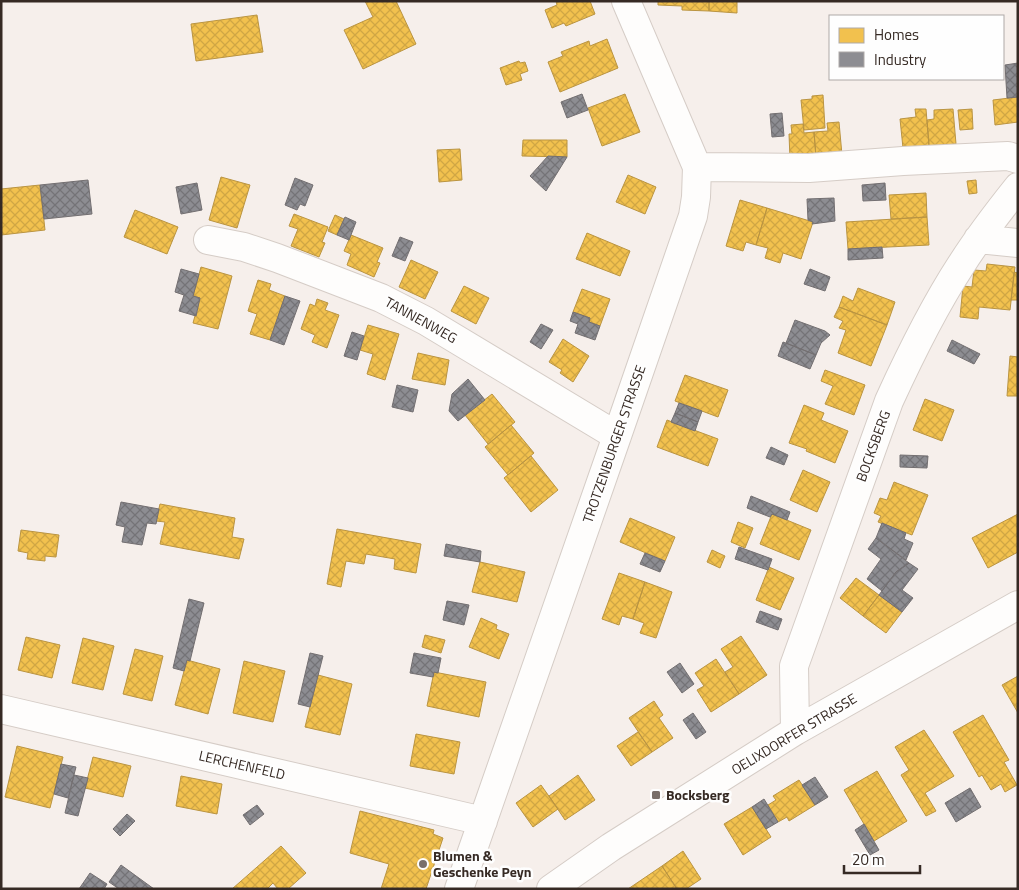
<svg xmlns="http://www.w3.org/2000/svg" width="1019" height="890" font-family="'Titillium Web',sans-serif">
<defs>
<pattern id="homes-cross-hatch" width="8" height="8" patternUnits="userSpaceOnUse" patternTransform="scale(1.25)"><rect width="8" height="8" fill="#f2c14e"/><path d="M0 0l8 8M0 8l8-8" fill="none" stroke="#d0a644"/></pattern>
<pattern id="industry-cross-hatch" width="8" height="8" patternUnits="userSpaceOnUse" patternTransform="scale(1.25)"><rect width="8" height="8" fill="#8d8d92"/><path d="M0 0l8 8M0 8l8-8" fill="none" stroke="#747377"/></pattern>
</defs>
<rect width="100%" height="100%" fill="#f6efeb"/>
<path fill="url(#homes-cross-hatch)" stroke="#ba9441" d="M365,1H396L416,44L363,69L344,30L373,17Z
M556,1H590L595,14L566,26L564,23L552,28L545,10L557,5Z
M658,1H709V11L682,10V6L658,5Z
M709,1H737V13L709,11Z
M257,15L263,52L196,61L191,24Z
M607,39L618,68L560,92L548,62L563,56L561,52L589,41L590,46Z
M519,61L520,63L525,62L528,71L520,74L522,80L506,85L500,68Z
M625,94L640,132L602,146L588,108Z
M823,95L825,128L804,130L801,100L812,99V96Z
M1018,97V122L995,125L993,100Z
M915,109H926L929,146L903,148L900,119L916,117Z
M953,109L956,144L929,146L927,120L934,119V110Z
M972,109L973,129L960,130L958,110Z
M839,122L842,155L816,157L814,132L828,131L827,123Z
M803,124L804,133L814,132L816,157L790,159L789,134H792L791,125Z
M523,140H567V157L522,156Z
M460,149L462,180L439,182L437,150Z
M628,175L656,187L645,214L616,202Z
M221,177L250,185L237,228L209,220Z
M976,180L977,193L969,194L967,181Z
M40,185L45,230L1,235V189Z
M926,193L927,217L891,219L889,195Z
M740,200L767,208L756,245L746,242L743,251L726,246Z
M767,208L813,222L801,259L783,253L780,263L765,258L768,248L756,245Z
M135,210L178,227L167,254L124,237Z
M294,214L328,227L322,242L325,243L319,257L291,246L298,229L289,226Z
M335,215L344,219L337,235L328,231Z
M927,217L929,245L848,249L846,222Z
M587,233L630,251L620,276L576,259Z
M351,235L383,248L377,262L380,263L374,277L347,265L351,254L344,251Z
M411,260L438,272L425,299L399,287Z
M987,264L1015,267L1010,310L979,307L978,319L960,317L963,286L972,287L974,270L986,271Z
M201,267L232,276L218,329L193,323L200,298L193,296Z
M1014,272L1018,273V300H1011Z
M258,280L271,284L269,290L285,296L270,340L250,334L257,314L248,311Z
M464,286L489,298L476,324L451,311Z
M858,288L895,302L887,325L839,307L843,296L853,301Z
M582,289L610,299L600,326L589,322L590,318L573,312Z
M317,299L328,303L325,310L339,315L327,348L312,342L315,335L301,329L310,304L315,306Z
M839,307L887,325L871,366L838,353L846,330L839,328L843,321L834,317Z
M368,325L399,334L385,380L367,374L373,354L360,350Z
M563,339L589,356L573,382L560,373L562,370L549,362Z
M418,353L449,360L445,385L412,379Z
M1010,356L1018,357V396H1007Z
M825,370L865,385L854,415L825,404L833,386L821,381Z
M685,375L728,390L718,417L675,401Z
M492,394L515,422L488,444L465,415Z
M925,399L954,410L942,441L913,430Z
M804,405L824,413L821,420L848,431L835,463L806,451L807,449L789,443Z
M667,420L718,439L708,466L657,447Z
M511,425L534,453L508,475L485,447Z
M531,456L558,490L531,512L504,478Z
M803,470L830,482L817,512L790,500Z
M894,482L928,495L912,535L878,522L881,516L874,513L880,498L887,500Z
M160,504L235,518L232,537L244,539L239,559L160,544L165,522L156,521Z
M772,514L811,530L799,560L760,544Z
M1018,514V552L988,568L972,538Z
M630,518L675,537L665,561L620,542Z
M738,522L753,528L745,548L731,542Z
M337,529L421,544L416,573L394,569L395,559L366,554L364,564L346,561L341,587L327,584Z
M21,530L59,535L56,557L45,556V561L27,559L28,553L18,551Z
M712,550L725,556L720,568L707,562Z
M480,562L525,572L517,602L472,592Z
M769,567L794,578L780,610L756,600Z
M619,573L645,582L633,619L622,616L619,625L602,619Z
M856,578L879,595L863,616L840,598Z
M645,582L672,592L656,638L640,633L644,623L633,619Z
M879,595L902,612L886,633L863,616Z
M481,618L497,625L496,629L509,634L499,659L469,647Z
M425,635L445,640L441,653L422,647Z
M741,636L767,675L739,694L725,672L733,667L721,649Z
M26,637L60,645L52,678L18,670Z
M83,638L114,646L103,690L72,683Z
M135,649L163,656L152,701L123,694Z
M716,659L739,694L711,712L697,690L704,686L695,673Z
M187,660L220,669L208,714L175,705Z
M244,661L285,671L273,722L233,713Z
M434,672L486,682L479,717L427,706Z
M318,675L352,684L340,735L305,727Z
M1018,676V713L1002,685Z
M654,701L663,715L659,718L673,738L652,752L629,718Z
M983,715L1009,760L1004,762L1017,785L1005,792L1001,784L991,790L982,775L979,777L953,732Z
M924,730L954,776L925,793L936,811L926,816L901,775L909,770L895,747Z
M638,732L652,752L631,766L617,746Z
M416,734L460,742L454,774L410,766Z
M17,746L63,757L50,808L5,797Z
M93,757L131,766L123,797L85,788Z
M877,771L907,821L874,841L844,790Z
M578,775L595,800L565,820L549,796Z
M181,776L222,784L217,814L176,806Z
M799,780L815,805L789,821L787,817L778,822L768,805L776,800L773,796Z
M541,785L558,809L533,827L516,803Z
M752,807L771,837L743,855L724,824Z
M360,811L434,830L433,834L443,838L426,889H381L389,864L350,853Z
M281,846L306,873L288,889H278L273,883L267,889H232Z
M683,851L701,879L686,889H677L662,866Z
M662,866L677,889H628Z"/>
<path fill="url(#industry-cross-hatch)" stroke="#736f71" d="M1018,63V97L1007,98L1005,65Z
M582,94L588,110L567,118L561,102Z
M782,113L784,136L772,137L770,114Z
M548,156L567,157L546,191L530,176Z
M295,178L313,185L305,206L300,204L297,210L285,205Z
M88,180L92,214L44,219L40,185Z
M197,183L202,210L181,214L176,187Z
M885,183L886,200L863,201L862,185Z
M834,198L835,221L812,224L813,222L808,220L807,199Z
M345,217L356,222L349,240L337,235Z
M400,237L413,242L405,261L392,256Z
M882,247L883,258L848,260V249Z
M181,269L199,274L193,296L200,298L196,316L179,311L184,295L175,292Z
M810,269L830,277L825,291L804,284Z
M285,296L300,301L284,345L270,340Z
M573,312L590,318L589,322L600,326L595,340L575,333L578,324L570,321Z
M795,320L825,331L830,335L821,343L816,355L786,343Z
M541,324L553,330L541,349L530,342Z
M352,332L364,336L357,360L344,356Z
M952,340L980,354L974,364L947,351Z
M783,342L816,355L810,369L778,356Z
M468,379L485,400L458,421L449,411L452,394Z
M397,385L418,390L413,412L392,407Z
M679,403L702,411L698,422L675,413Z
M675,413L698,422L695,431L671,422Z
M771,447L788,455L784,465L766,458Z
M900,455L928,456L927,468L900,467Z
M751,496L790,512L787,520L772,514L770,517L747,508Z
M121,502L159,509L156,524L147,523L142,545L122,542L125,527L116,525Z
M882,523L906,533L904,539L913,543L906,560L876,538Z
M876,538L909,563L896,572L882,591L867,579L881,559L868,549Z
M446,544L481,551L480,562L444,556Z
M739,547L772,559L768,570L735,559Z
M645,553L665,561L660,572L640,564Z
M909,563L918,569L902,590L913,598L902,612L879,595L896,572Z
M189,599L204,603L190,661L187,660L184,671L173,668Z
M447,601L469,605L464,625L443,620Z
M760,611L782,619L778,630L756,622Z
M310,653L323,656L310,707L298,704Z
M414,653L441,658L438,673L434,672L433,677L410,673Z
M680,663L694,684L682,693L667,672Z
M693,713L706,732L696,739L683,720Z
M61,764L76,767L68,798L54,794Z
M74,775L88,778L78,816L65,813Z
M815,777L828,797L815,805L802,785Z
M970,788L981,807L956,822L945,803Z
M764,799L778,822L766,829L752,807Z
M257,805L264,814L250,825L243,815Z
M127,814L135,821L120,836L113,829Z
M864,824L879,850L870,855L855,830Z
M121,865L154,889H119L109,882Z
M90,873L107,884L104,889H79Z"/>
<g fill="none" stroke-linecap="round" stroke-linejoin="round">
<g stroke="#d5ccc6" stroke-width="30">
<path id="minor" d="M697,167L809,168L903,161L1008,156L1018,159
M978,239L1018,243
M208,240L244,247L277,258L381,298L426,321L617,436
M1,709L483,821
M795,731L794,666L889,401C910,355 933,308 961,265C978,238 998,212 1018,187
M459,889L617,436L693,216L696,197L697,167L626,1
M551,889L611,847L795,731L1018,605"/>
</g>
<use href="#minor" stroke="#fefdfc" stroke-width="28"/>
</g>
<g fill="#796f6a" stroke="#fefefe" stroke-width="2">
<rect x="651" y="790" width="10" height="10" rx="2.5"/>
<circle cx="423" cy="864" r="5"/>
</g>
<g text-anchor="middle" stroke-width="5" stroke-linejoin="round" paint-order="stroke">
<g font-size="14" fill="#362a24" stroke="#fefefe">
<text transform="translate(421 320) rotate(29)" y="5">TANNENWEG</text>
<text transform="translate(614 444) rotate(-71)" y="5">TROTZENBURGER STRASSE</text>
<text transform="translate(873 446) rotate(-70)" y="5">BOCKSBERG</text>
<text transform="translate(794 734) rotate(-31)" y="5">OELIXDORFER STRASSE</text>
<text transform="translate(242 765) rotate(13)" y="5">LERCHENFELD</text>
</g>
<g font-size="14" font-weight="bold" fill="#362a24" stroke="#fefefe" text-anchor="start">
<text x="666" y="800">Bocksberg</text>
<text x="433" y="861">Blumen &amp;<tspan x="433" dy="16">Geschenke Peyn</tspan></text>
</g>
</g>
<rect width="1019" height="890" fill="none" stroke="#362a24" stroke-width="5"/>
<rect x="829" y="15" width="175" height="65" fill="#fefefe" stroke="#aea9a7"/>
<rect x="839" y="28" width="25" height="15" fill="#f2c14e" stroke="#aea9a7"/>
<text x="874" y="40" font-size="15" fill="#362a24">Homes</text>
<rect x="839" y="52" width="25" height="15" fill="#8d8d92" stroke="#aea9a7"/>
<text x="874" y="65" font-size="15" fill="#362a24">Industry</text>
<path d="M844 865v8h76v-8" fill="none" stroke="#362a24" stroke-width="2.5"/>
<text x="852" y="865" font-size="15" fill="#362a24" stroke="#fefefe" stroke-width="4" paint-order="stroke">20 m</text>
</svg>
